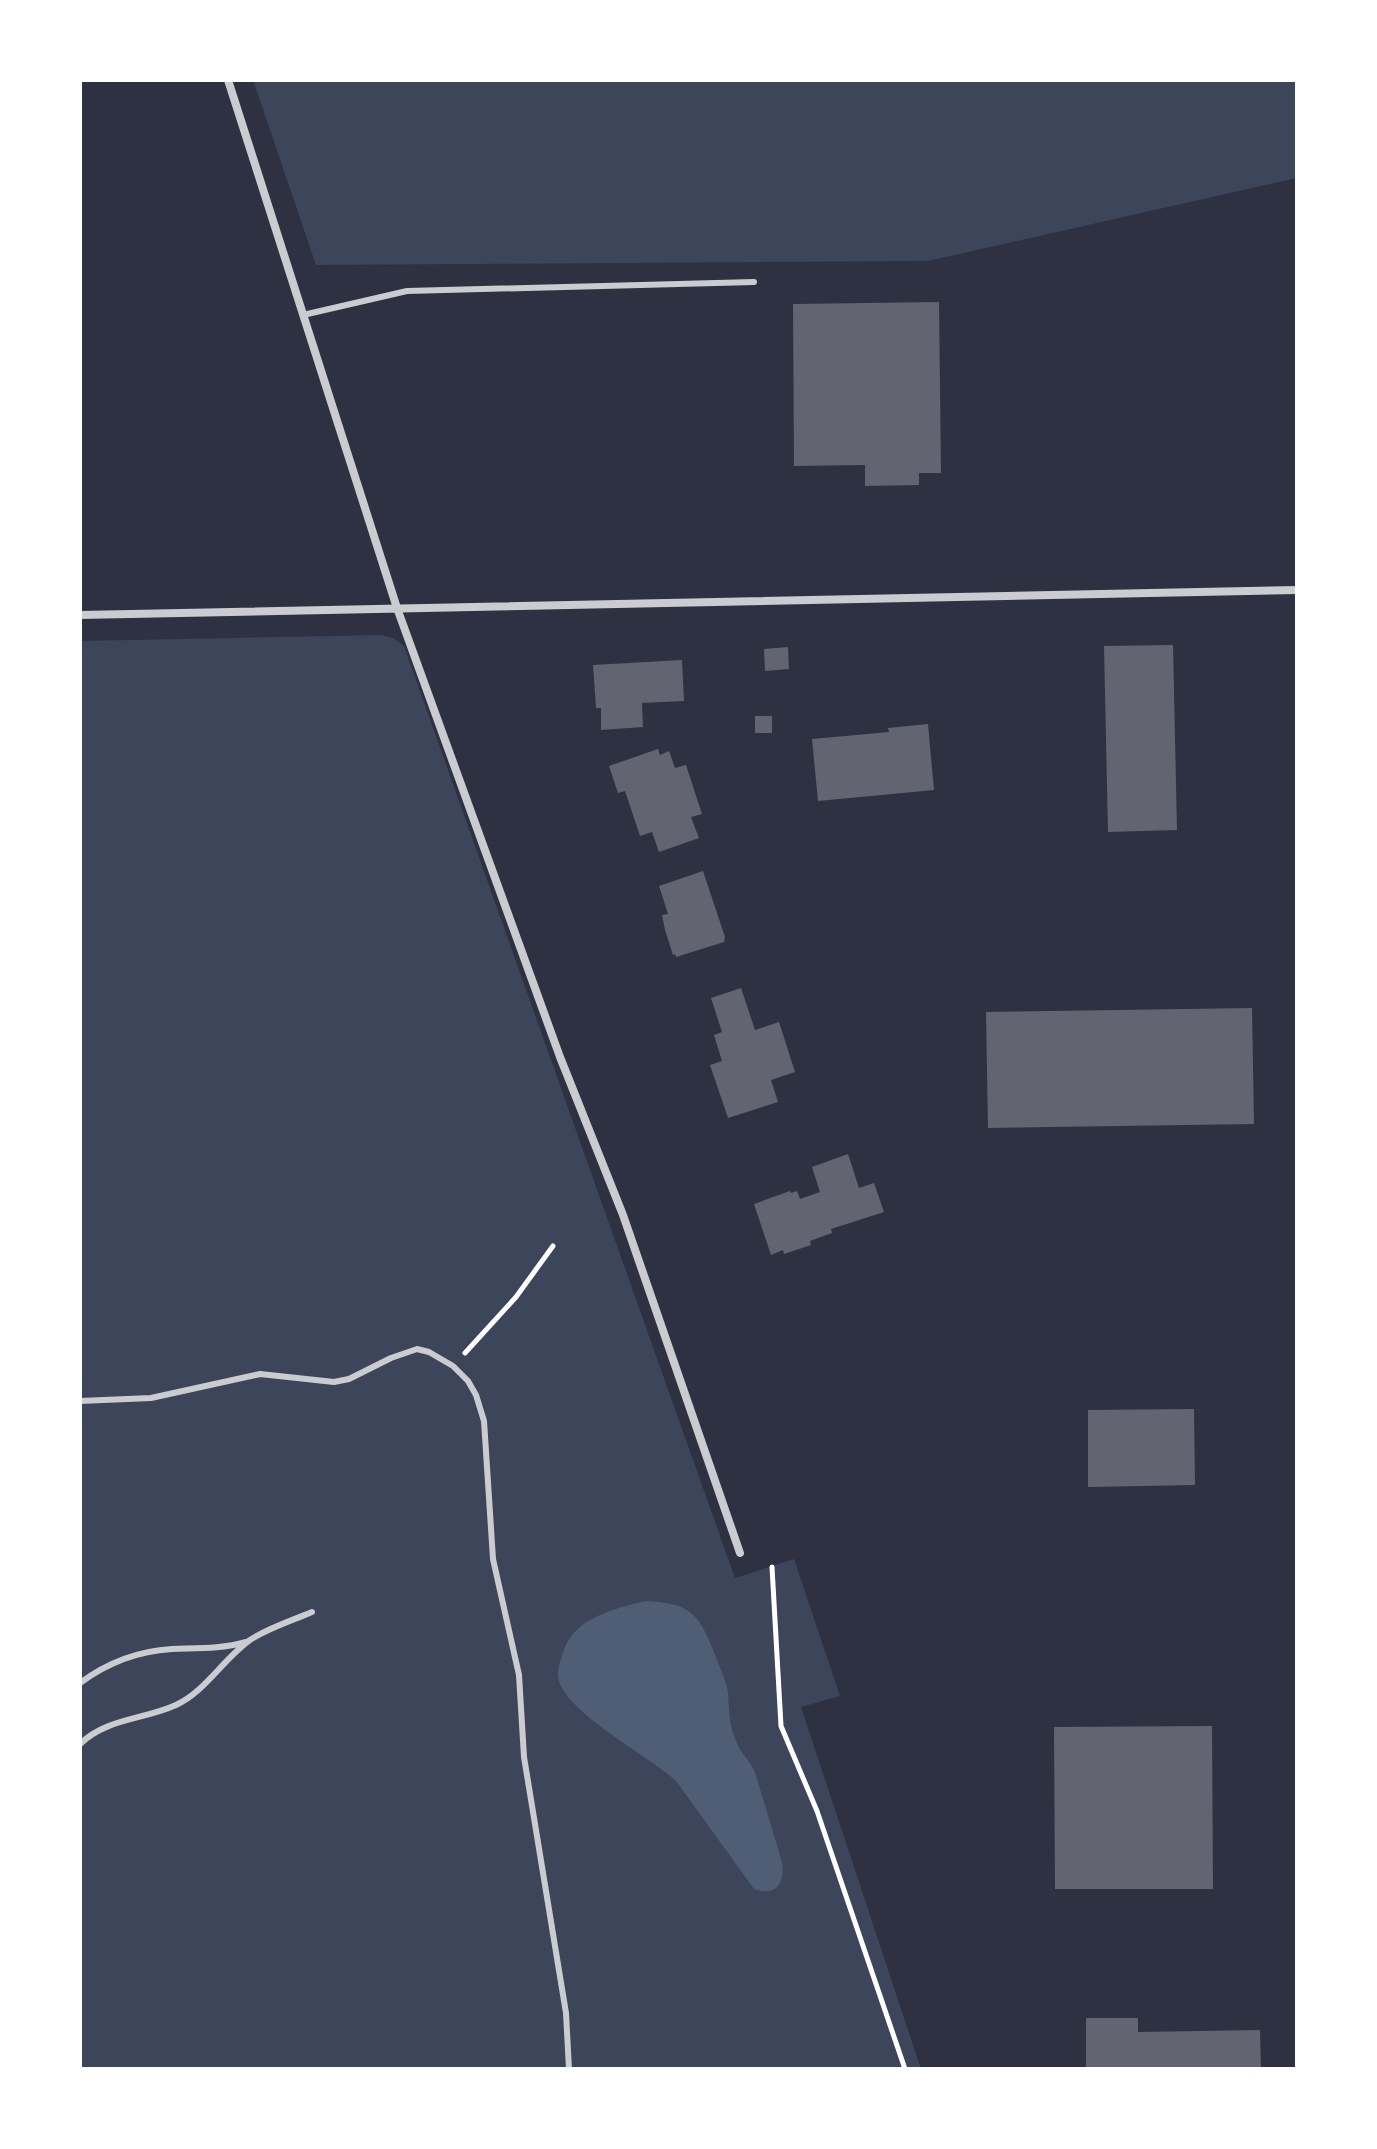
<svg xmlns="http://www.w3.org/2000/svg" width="1377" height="2149" font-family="Raleway,sans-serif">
<rect width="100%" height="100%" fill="#2d3142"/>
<path fill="#3c4559" d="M253,80H1297V178L928,261L316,265Z
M381,635L393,638L404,646L735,1578L794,1559L840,1696L801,1707L921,2069H80V641Z"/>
<path fill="#4f5d75" d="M646,1601C693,1603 700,1616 716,1657C720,1668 726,1680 728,1692C729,1709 729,1726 736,1741C740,1752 750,1761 755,1772L782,1862C785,1883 777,1897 754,1889L676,1781C650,1756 563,1712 558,1677C557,1670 560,1661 563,1653C573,1618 613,1609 646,1601Z"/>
<path fill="#626471" d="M939,302L941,473H919V485L865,486V465L794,466L793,304Z
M1173,645L1177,830L1108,832L1104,646Z
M788,647L789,669L765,671L764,649Z
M682,660L684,701L642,703L643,727L601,730V708H596L593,665Z
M755,716H772V733H755Z
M928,724L934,790L818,801L812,739L889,732L888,728Z
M658,749L660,755L669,751L675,768L686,765L702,814L691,817L699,838L659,852L652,832L640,836L625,791L618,793L609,766Z
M703,871L725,937L724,942L676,957L675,954L673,955L665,930L662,915L668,914L659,886Z
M741,988L755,1030L779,1022L795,1072L771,1080L778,1102L728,1118L710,1065L722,1061L714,1035L722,1032L711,998Z
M1252,1008L1254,1124L988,1128L986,1012Z
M848,1154L859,1188L874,1183L884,1212L831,1229L832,1233L810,1241L811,1245L784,1254L783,1250L771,1255L754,1204L790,1191L791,1193L797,1191L800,1199L820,1192L812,1167Z
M1194,1409L1195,1485L1088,1487V1410Z
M1212,1726L1213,1889H1055L1054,1727Z
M1086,2018H1138V2032L1260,2030L1261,2069H1086Z"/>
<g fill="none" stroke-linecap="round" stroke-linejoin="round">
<path stroke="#fff" stroke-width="5" d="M465,1353L516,1297L553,1246
M772,1567L781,1726L817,1811L905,2069"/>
<path stroke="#caccd0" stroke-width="6" d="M303,315L407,291L754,282
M80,1401L151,1398L260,1374L334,1382L349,1379L391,1358L417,1349L429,1352L453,1366L468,1381L476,1395L484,1421L493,1559L519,1675L524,1757L566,2013L569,2069
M80,1683C107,1663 138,1651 172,1649C198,1648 221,1649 246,1642
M80,1744C107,1718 143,1720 176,1705C206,1691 223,1659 250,1640C268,1628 291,1621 312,1612"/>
<path stroke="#caccd0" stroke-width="8" d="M228,80L397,608L560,1057L623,1215L740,1553
M80,615L1297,590"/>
</g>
<rect width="1377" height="2149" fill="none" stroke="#ffffff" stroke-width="164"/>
</svg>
